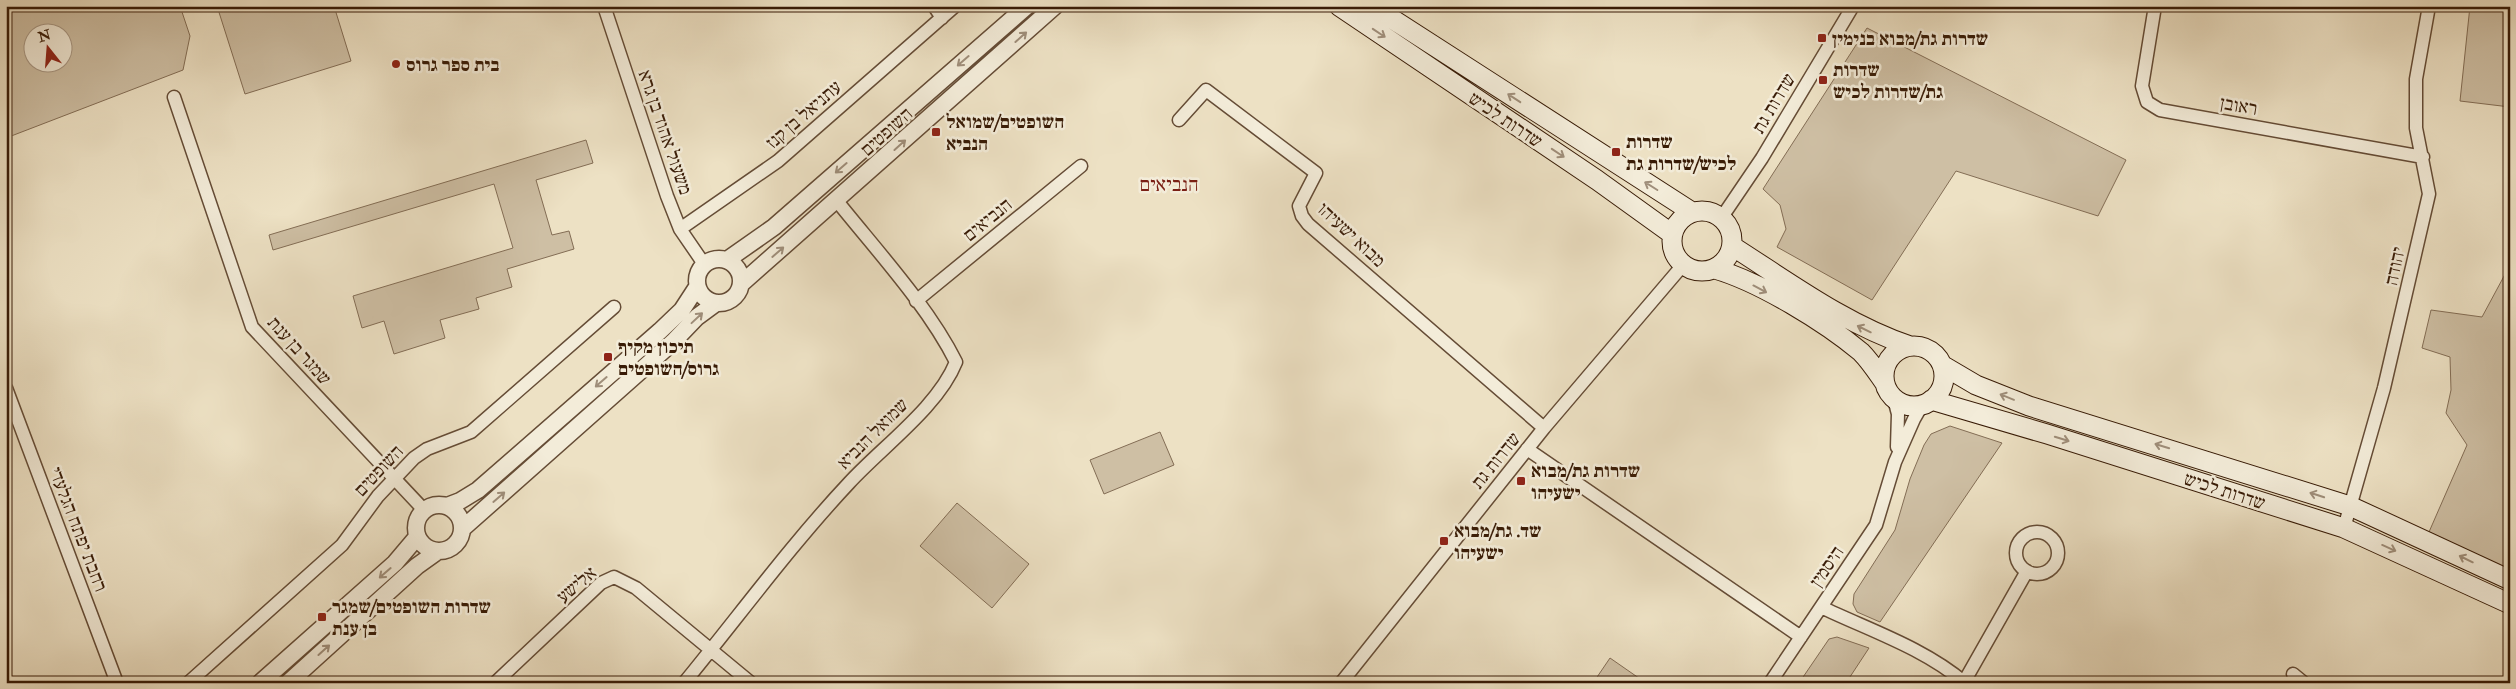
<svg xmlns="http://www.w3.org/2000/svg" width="2516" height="689" font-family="'IM FELL Double Pica','Frank Ruhl Libre',serif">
<rect width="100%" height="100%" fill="#ede1c4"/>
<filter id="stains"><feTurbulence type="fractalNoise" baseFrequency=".004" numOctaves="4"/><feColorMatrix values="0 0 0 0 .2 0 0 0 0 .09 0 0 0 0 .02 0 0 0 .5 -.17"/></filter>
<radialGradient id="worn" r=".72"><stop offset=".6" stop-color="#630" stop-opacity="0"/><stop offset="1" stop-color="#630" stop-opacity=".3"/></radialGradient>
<path fill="#cebfa4" stroke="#836d55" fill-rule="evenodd" d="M6,6H180L190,36L183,70L6,138ZM62,32V62H32V32Z
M217,6H334L351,61L245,94Z
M2470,6H2510V107L2460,101Z
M1867,28L2126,160L2098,216L1956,171L1872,300L1777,247L1786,229L1780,205L1763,189Z
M586,140L593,163L536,180L552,235L569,231L574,249L507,269L512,287L476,298L479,309L440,320L445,338L394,354L384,321L362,328L353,296L513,248L494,184L273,250L269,235Z
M2510,265V571L2429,532L2467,445L2446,413L2451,390L2450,357L2422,348L2431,310L2482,317Z
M1950,426L2002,443L1880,622L1857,612L1853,604L1854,594L1895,530L1910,479L1924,445L1931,434Z
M1160,432L1174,465L1104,494L1090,460Z
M957,503L1029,564L992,608L920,546Z
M1837,637L1869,648L1846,683H1799L1829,639Z
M1610,658L1646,683H1593Z"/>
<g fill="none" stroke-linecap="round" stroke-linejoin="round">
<g stroke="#654c36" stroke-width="15">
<path id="minor" d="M604,6L667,196L680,229L704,264
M934,6L942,18
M2155,6L2142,86L2147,102L2160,110L2423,157
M174,97L252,327L424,510
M1179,120L1206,90L1316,173L1299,206L1302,216L1308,224L1544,428
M1722,217L1762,158L1853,6
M680,229L778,161L955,6
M916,301L1081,166
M6,388L117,683
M1894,399L1898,414L1897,447
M1527,449L1801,637
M2344,528L2384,388L2429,194L2416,128V79L2429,6
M2016 553a21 21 0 1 1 42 0a21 21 0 1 1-42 0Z
M1821,607C1869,630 1924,648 1965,683
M2293,674L2304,683
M1964,682L2027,571
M188,683L342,545L378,496L414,458L427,449L471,432L614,307
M495,683L601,583L614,577L636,588L751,683
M684,683C739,616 790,546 849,483C882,447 938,407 956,362C928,306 877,251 837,201
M1341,683L1544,428L1683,265
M1770,683L1876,525L1895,462L1914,419L1922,405"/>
</g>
<g stroke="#654c36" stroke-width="19">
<path id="tertiary" d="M697 281a22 22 0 1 1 44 0a22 22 0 1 1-44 0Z
M727,260L774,227L1027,6
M741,284L1055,6
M416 528a23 23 0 1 1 46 0a23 23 0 1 1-46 0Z
M447,506L460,501L478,490L660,331L682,310L697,287
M462,529L673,342L697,317L716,303
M260,683L395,563L417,537
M288,683L417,566L438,551"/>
</g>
<g stroke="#381b06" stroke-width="21">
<path id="secondary" d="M1339,6L1597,180L1672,234
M1372,6L1692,212
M1672 241a30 30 0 1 1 60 0a30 30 0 1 1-60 0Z
M1732,246C1790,283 1845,324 1910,346
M1715,269C1760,282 1825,322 1861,352C1870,361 1877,372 1884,382
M1884 376a30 30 0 1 1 60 0a30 30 0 1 1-60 0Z
M1942,365L1976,385L2029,406L2350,506L2510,580
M1931,400L2047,434L2344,528L2510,604"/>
</g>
<use href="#minor" stroke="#f3ecd9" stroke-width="12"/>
<use href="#tertiary" stroke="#f3ecd9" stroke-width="16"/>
<use href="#secondary" stroke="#f3ecd9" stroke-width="19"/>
</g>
<defs><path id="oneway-shaft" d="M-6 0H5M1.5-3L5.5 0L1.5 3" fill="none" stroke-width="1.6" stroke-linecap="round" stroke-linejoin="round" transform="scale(1.25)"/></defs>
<g stroke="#9f8e7a">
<use href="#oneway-shaft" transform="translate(1379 33) rotate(34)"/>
<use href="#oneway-shaft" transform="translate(1021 37) rotate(-42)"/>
<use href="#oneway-shaft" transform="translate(963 61) rotate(139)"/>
<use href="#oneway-shaft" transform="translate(1514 98) rotate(-147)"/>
<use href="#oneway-shaft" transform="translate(900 145) rotate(-42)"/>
<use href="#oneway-shaft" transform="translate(1558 153) rotate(34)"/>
<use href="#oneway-shaft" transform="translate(841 168) rotate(139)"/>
<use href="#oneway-shaft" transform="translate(1651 186) rotate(-148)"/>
<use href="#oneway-shaft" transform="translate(778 252) rotate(-41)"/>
<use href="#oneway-shaft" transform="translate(1760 289) rotate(28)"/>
<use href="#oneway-shaft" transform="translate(697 318) rotate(-43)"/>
<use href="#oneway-shaft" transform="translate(1864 329) rotate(-154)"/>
<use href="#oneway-shaft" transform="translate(601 382) rotate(139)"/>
<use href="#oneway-shaft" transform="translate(2007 397) rotate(-158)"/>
<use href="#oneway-shaft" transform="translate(2062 439) rotate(17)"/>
<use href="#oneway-shaft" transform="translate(2162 446) rotate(-163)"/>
<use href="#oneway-shaft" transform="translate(2317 495) rotate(-162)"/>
<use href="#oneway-shaft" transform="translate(499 497) rotate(-41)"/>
<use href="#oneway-shaft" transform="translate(2389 548) rotate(24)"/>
<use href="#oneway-shaft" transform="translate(2466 559) rotate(-154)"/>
<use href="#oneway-shaft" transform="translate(385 573) rotate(139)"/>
<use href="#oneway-shaft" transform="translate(324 650) rotate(-42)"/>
</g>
<g fill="#8f2418" stroke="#f3ecd9" stroke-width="2">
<rect x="1817" y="33" width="10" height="10" rx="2.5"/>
<circle cx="396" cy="64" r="5"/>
<rect x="1818" y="75" width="10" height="10" rx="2.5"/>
<rect x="931" y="127" width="10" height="10" rx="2.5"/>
<rect x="1611" y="147" width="10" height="10" rx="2.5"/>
<rect x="603" y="352" width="10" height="10" rx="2.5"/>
<rect x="1516" y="476" width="10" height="10" rx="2.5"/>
<rect x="1439" y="536" width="10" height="10" rx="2.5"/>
<rect x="317" y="612" width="10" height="10" rx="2.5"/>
</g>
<g text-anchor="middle" stroke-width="5" stroke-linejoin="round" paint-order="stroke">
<g font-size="19" font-weight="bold" fill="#381b06" stroke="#f3ecd9" text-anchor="start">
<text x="1832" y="45">שדרות גת/מבוא בנימין</text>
<text x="406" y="71">בית ספר גרוס</text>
<text x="1833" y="76">שדרות<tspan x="1833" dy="22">גת/שדרות לכיש</tspan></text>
<text x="946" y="128">השופטים/שמואל<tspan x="946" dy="22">הנביא</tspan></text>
<text x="1626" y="148">שדרות<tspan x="1626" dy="22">לכיש/שדרות גת</tspan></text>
<text x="618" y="353">תיכון מקיף<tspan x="618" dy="22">גרוס/השופטים</tspan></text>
<text x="1531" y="477">שדרות גת/מבוא<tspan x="1531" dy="22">ישעיהו</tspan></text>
<text x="1454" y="537">שד. גת/מבוא<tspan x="1454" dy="22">ישעיהו</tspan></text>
<text x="332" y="613">שדרות השופטים/שמגר<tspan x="332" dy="22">בן ענת</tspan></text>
</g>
<g font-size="19" fill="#381b06" stroke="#f3ecd9">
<text transform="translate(1773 103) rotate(-59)" y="7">שדרות גת</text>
<text transform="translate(2239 105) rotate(10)" y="7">ראובן</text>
<text transform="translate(803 114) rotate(-41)" y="7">עתניאל בן קנז</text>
<text transform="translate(1506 119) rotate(34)" y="7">שדרות לכיש</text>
<text transform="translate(886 131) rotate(-42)" y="7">השופטים</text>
<text transform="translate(666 132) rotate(71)" y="7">משעול אהוד בן גרא</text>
<text transform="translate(987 219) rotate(-39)" y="7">הנביאים</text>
<text transform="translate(1352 234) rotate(43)" y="7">מבוא ישעיהו</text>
<text transform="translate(2394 266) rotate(-78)" y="7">יהודה</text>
<text transform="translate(300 350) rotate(48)" y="7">שמגר בן ענת</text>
<text transform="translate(872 433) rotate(-45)" y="7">שמואל הנביא</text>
<text transform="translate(1495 460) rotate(-51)" y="7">שדרות גת</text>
<text transform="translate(378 470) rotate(-47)" y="7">השופטים</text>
<text transform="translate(2225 490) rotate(18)" y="7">שדרות לכיש</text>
<text transform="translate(79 529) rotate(69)" y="7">רחבת יפתח הגלעדי</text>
<text transform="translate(1826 566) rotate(-56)" y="7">היסמין</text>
<text transform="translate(576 584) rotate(-40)" y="7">אלישע</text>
</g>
<g font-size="20" fill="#7a1f14" stroke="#f3ecd9">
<text x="1169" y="191">הנביאים</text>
</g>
</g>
<rect width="2516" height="689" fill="none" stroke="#ede1c4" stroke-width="25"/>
<rect x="8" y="8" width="2501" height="674" fill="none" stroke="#381b06" stroke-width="2.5"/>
<rect x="12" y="12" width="2491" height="664" fill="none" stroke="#381b06"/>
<g transform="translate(48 48) rotate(343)"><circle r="24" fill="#f3ecd9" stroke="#a89885"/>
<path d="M0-4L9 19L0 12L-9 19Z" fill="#8f2418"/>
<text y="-8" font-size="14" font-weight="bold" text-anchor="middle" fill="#381b06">N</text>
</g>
<rect width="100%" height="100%" filter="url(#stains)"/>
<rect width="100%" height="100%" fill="url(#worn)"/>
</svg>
